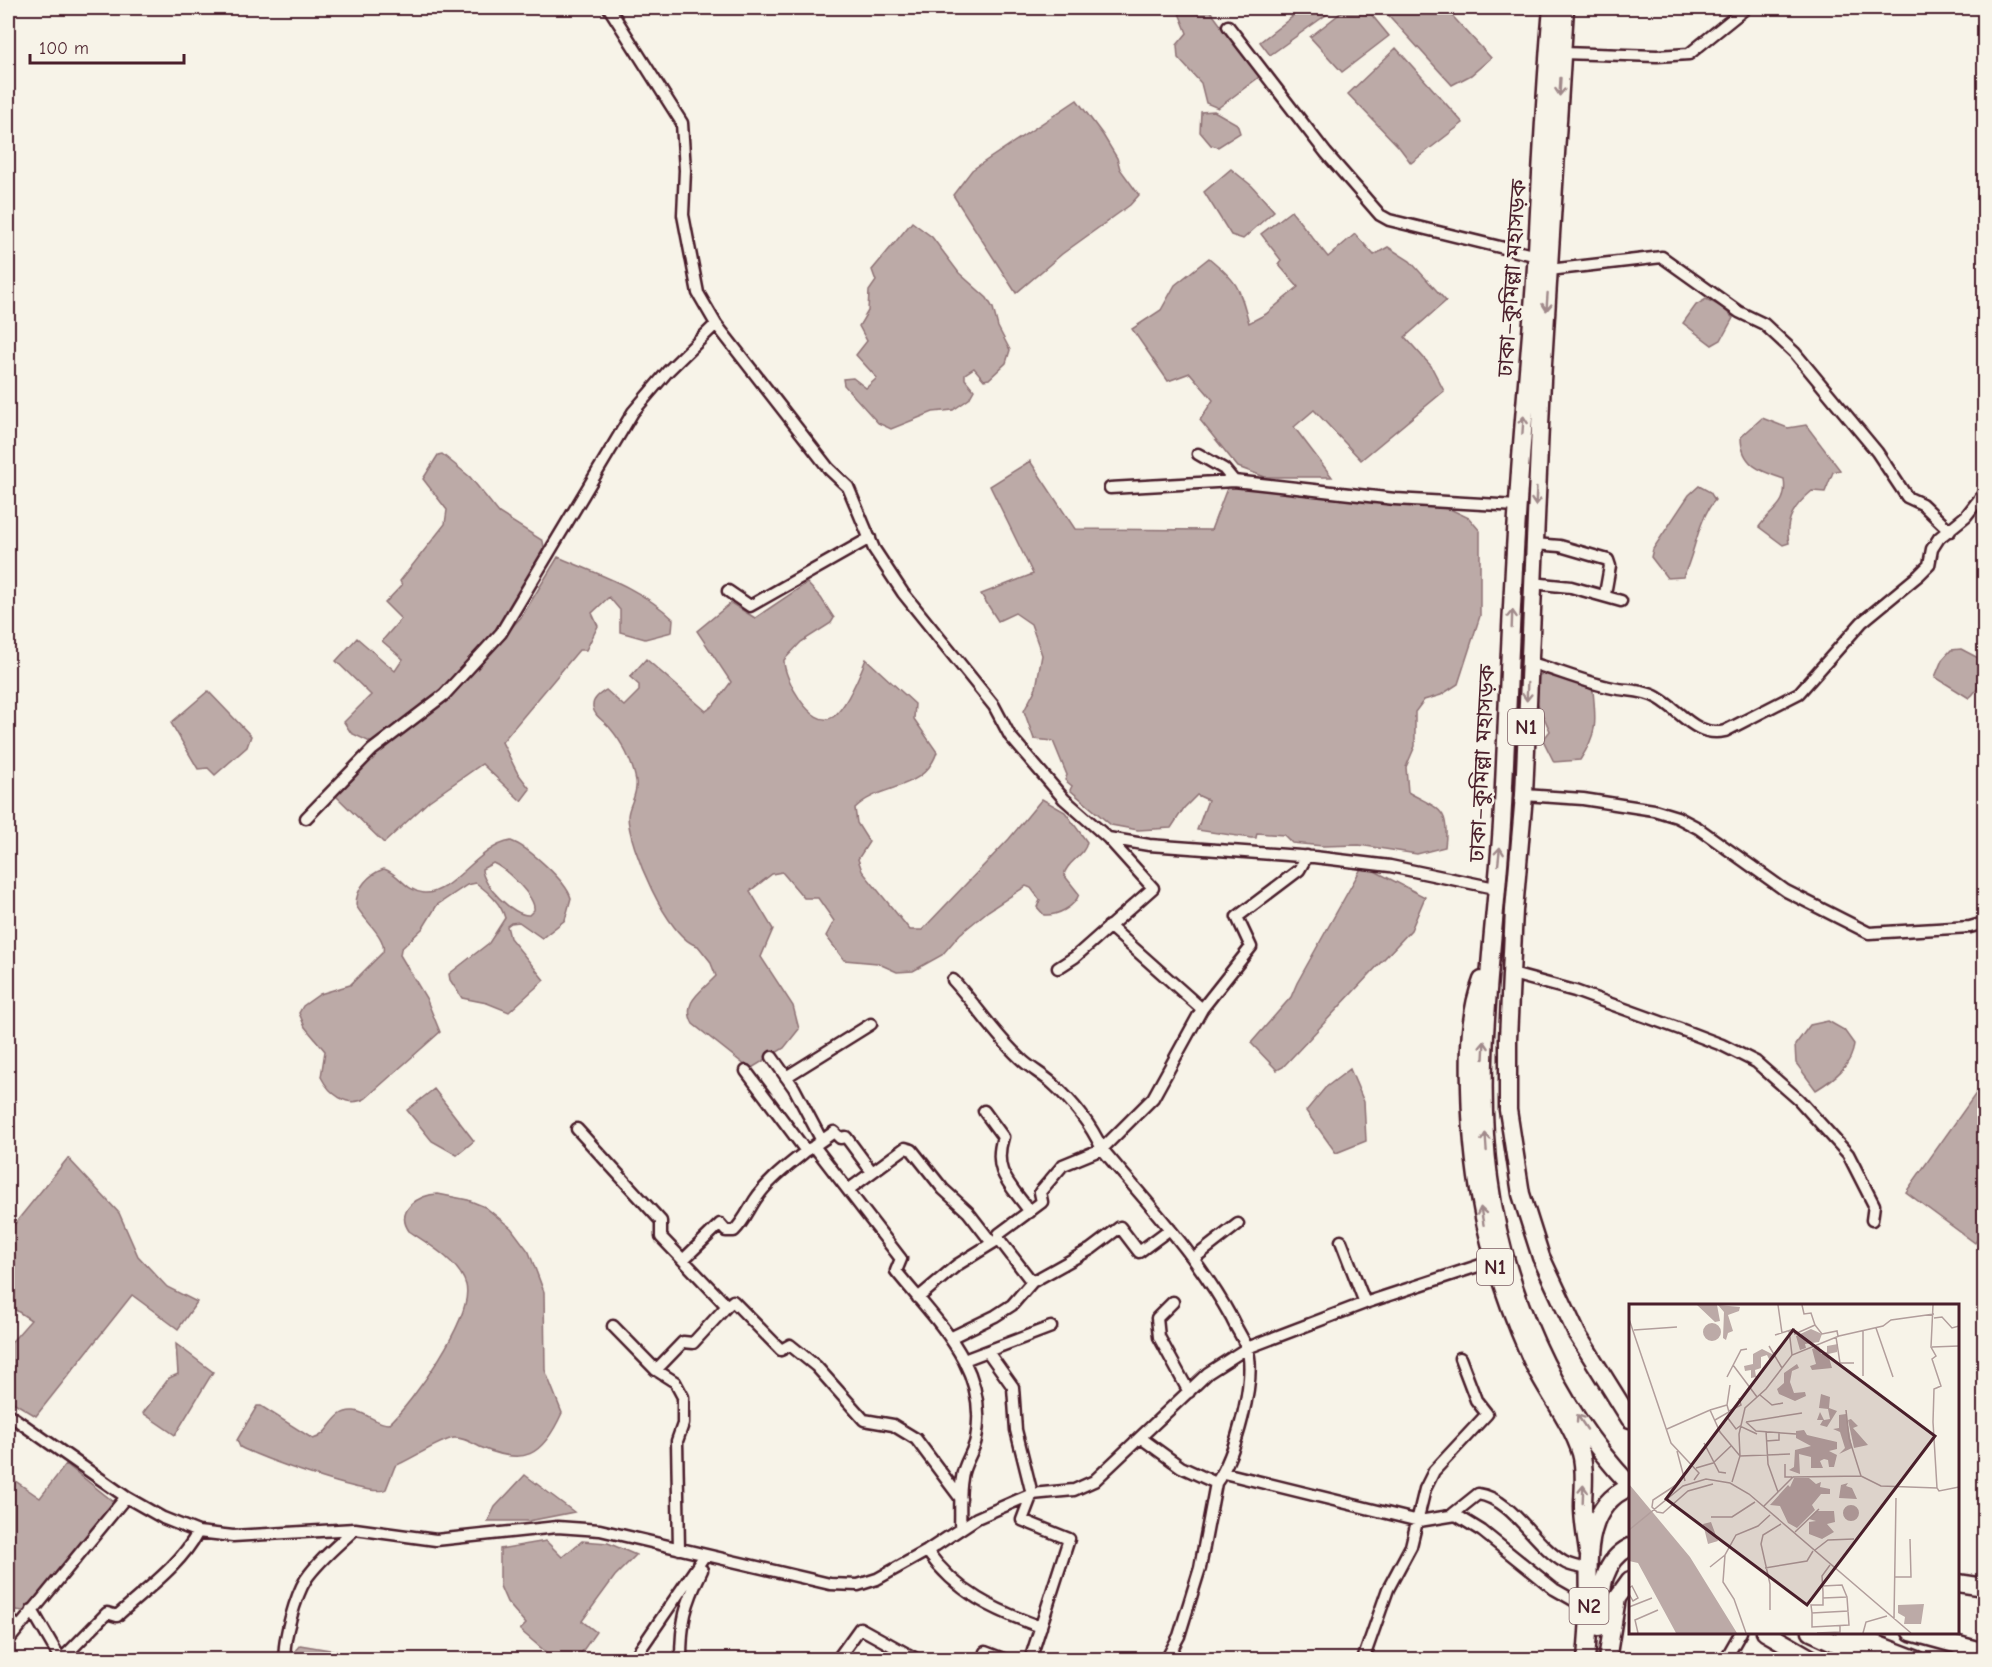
<svg xmlns="http://www.w3.org/2000/svg" width="1992" height="1667" font-family="'Comic Neue','Noto Sans Bengali',sans-serif">
<rect width="100%" height="100%" fill="#f7f3e8"/>
<filter id="ink" filterUnits="userSpaceOnUse"><feTurbulence type="fractalNoise" baseFrequency=".0167" numOctaves="2"/><feDisplacementMap in="SourceGraphic" scale="12" xChannelSelector="R" yChannelSelector="G"/><feConvolveMatrix kernelMatrix="1 2 1 2 8 2 1 2 1" color-interpolation-filters="sRGB"/></filter>
<g filter="url(#ink)">
<path fill="#bcaaa7" stroke="#8e7275" stroke-width="1.5" fill-rule="evenodd" d="M1177,8H1208L1259,77L1218,108L1206,103L1201,83L1178,58L1177,45L1187,33Z
M1286,8L1333,10L1270,55L1260,42L1292,17Z
M1347,8H1366L1389,36L1342,72L1310,37Z
M1382,8H1445L1491,58L1471,75L1452,85Z
M1396,48L1463,123L1411,163L1399,147L1348,94Z
M1077,100L1103,135L1117,158L1120,169L1139,195L1130,205L1062,254L1016,293L953,195L972,170Z
M1214,111L1237,124L1240,133L1218,147L1211,145L1200,132L1201,112Z
M1231,169L1252,186L1274,211L1243,239L1231,235L1204,192Z
M1291,211L1328,257L1355,234L1374,255L1388,247L1410,261L1446,301L1405,337L1431,366L1444,391L1361,460L1314,410L1294,427L1332,477H1265L1238,467L1200,420L1213,400L1190,373L1168,381L1132,329L1161,310L1175,285L1209,258C1239,283 1239,287 1249,323L1266,314L1298,287L1278,264L1281,260L1261,234Z
M912,222L932,237L959,273L987,298L993,308L998,327L1010,350L1006,363L989,379L984,380L974,368L965,374V379L974,390L969,399L953,410L933,412L891,429L878,423L844,385L843,379L853,378L866,388L877,378L856,355L867,341L859,326L868,311L869,291L876,281L872,270Z
M1706,299L1722,307L1733,318L1721,340L1712,345L1683,323L1696,305Z
M1762,418L1788,428L1806,425L1840,470L1833,472L1825,492L1812,491C1795,505 1784,520 1789,543L1783,545L1759,527C1772,508 1788,506 1784,479C1760,471 1741,465 1741,437Z
M442,454L470,477L499,513L543,541L544,548C535,566 527,585 516,602C480,659 426,705 372,743L351,733L344,722L371,695L336,661L357,638L395,671L403,659L382,641L401,619L385,603L402,585L400,581L445,524L447,510L423,479L438,455Z
M1030,461L1075,529L1211,530L1229,483L1450,509L1469,518L1480,531V616L1458,684L1441,695L1424,700L1415,712V746L1406,767L1408,792C1439,810 1450,807 1445,847L1417,854L1359,845L1323,846L1292,843L1284,835L1257,833L1256,838H1251L1197,830L1208,800L1197,795L1184,808L1171,828L1138,830L1111,825L1070,790L1072,786L1065,780L1067,775L1053,741L1034,739L1024,711L1036,688L1042,655L1031,624L1015,613L998,621L981,594L1033,574L990,486Z
M1699,486L1710,492L1715,500C1698,519 1695,553 1683,577L1667,578L1651,557L1653,549L1689,495Z
M558,557C598,574 641,588 673,619L672,632L645,639L620,632V610L609,597L592,613L598,626L586,650H579L502,742L517,772L530,789L521,801L482,764L429,801L384,843L336,796L382,749L454,691L522,616Z
M807,583L821,598L834,618L831,623L801,642L784,660C783,677 812,731 833,717C846,708 860,674 866,659L915,704L914,719L937,752C924,792 880,783 855,808L857,823L869,842L858,859L862,871L910,930H922L1009,839L1042,799L1065,812L1087,842C1085,856 1067,861 1064,875L1079,894C1075,907 1057,916 1044,915L1037,907L1040,900L1031,888L1026,886L988,911L960,934L942,955L913,971L897,972L877,963L844,960L826,936L834,921L818,898H804L782,872L772,874L750,891L773,929L761,957L793,1006L799,1029L784,1048L750,1069L693,1024C681,1002 701,992 716,976L710,961L698,946C668,940 628,845 628,816C629,804 638,795 636,781C633,763 622,742 610,728C605,721 594,717 593,707C592,699 600,694 606,690L624,706L639,691V685L630,677L646,659L706,711L714,705L731,682L697,631L731,603L755,618Z
M1961,649L1984,661C1985,674 1980,689 1969,698L1935,677L1942,660L1951,650Z
M1551,672C1565,682 1579,681 1593,691C1596,721 1598,733 1580,760L1554,762L1543,740L1550,731L1531,689L1536,676Z
M208,691L251,736L247,747L215,775L208,768L198,769L171,723Z
M511,841C528,847 566,881 571,898L565,920L542,938L519,922L511,923L507,926L510,938L544,980L509,1012L487,1003L462,998L450,980L449,974L489,943L505,918C501,903 488,892 476,883L467,885L437,905L423,928L401,949L400,955L426,998L440,1032L366,1098C347,1109 329,1093 321,1077L325,1051L305,1027L299,1013L303,1006L320,994L350,985L383,952C387,937 362,919 356,905C356,888 369,874 384,869C400,874 405,891 424,893C452,895 478,846 511,841ZM493,863C505,868 536,897 534,910L529,915C513,916 482,885 482,869Z
M1363,865L1425,897L1411,930L1283,1067L1277,1070L1251,1043L1291,997L1297,983Z
M1828,1021L1844,1030L1854,1044C1852,1066 1834,1079 1816,1090L1796,1063L1795,1045L1810,1025Z
M1350,1069L1364,1102L1366,1141L1336,1153L1306,1111L1325,1088Z
M1984,1082V1230L1975,1243L1906,1192Z
M434,1089L474,1141L457,1155L432,1141L407,1110Z
M68,1158L119,1213L138,1256L167,1287L197,1302L178,1329L132,1295L36,1416L8,1399V1346L31,1320L8,1305V1232Z
M438,1194L468,1200L485,1207L511,1228L529,1252L544,1292L545,1370L562,1413C542,1457 524,1466 480,1447C472,1443 463,1437 454,1438C440,1440 410,1460 395,1466L386,1489C373,1499 258,1457 240,1447L237,1440L257,1406H261L313,1439C331,1435 332,1409 354,1411C366,1412 376,1424 389,1424C412,1403 474,1317 466,1285C460,1262 427,1243 409,1231C395,1211 418,1194 438,1194Z
M176,1344L213,1372L175,1435L143,1413L169,1378L178,1374Z
M66,1464L115,1503L31,1612L8,1609V1476L40,1498Z
M525,1475L574,1512L529,1521H488L495,1507Z
M546,1541L562,1557L582,1541L608,1543L636,1555L615,1576L582,1621L596,1632L577,1659H554L520,1630L526,1624L507,1602L500,1586V1549Z
M300,1645L336,1651L361,1659H292L293,1653Z"/>
<g fill="none" stroke-linecap="round" stroke-linejoin="round">
<g stroke="#4a1f2b" stroke-width="15">
<path id="minor" d="M609,8L682,123L685,170L683,215L698,293L716,324
M1228,26L1326,153L1380,215L1389,220L1537,256
M1562,53L1657,56L1689,54L1746,8
M1549,270L1662,257L1739,312L1764,324L1795,353L1877,452L1907,497L1922,504L1950,531
M1198,454L1224,469L1234,481L1395,499L1517,506
M1110,488L1234,481
M1534,544L1560,546L1608,560L1610,566L1605,594
M1532,583L1571,587L1621,601
M728,591L750,606L870,538
M1528,662C1557,670 1584,682 1613,688C1627,691 1645,690 1658,698C1681,711 1696,738 1725,731L1799,693L1862,622L1919,575L1929,565L1932,549L1939,538L1966,516L1984,493
M1524,795L1583,799L1654,810L1677,817L1698,828L1786,891L1869,933L1970,927L1984,923
M306,818L372,750L444,695L501,633L633,412L668,371L716,324L829,469L848,487L874,549L903,593L994,706L1010,736L1064,799L1108,838L1149,845L1314,857L1390,866L1495,888
M1109,926L1202,1009
M1058,968L1075,957L1153,888L1108,838
M1512,974L1575,991L1680,1029L1722,1045L1756,1062L1799,1100L1848,1154L1874,1205L1872,1220
M953,980C977,1006 996,1037 1023,1061C1032,1069 1043,1075 1052,1083C1072,1101 1091,1125 1102,1149C1148,1204 1198,1256 1232,1319C1236,1328 1243,1338 1247,1348C1257,1378 1235,1458 1216,1483L1200,1568L1179,1636L1166,1660
M772,1057L794,1088L821,1139
M746,1071L806,1151L811,1148
M786,1077L871,1024
M984,1111L1003,1137C992,1172 1010,1184 1030,1212
M577,1129L661,1221V1237L727,1306L733,1301L781,1350L790,1345L816,1366L864,1420L893,1425L916,1439L961,1499
M872,1172L846,1137L840,1138L834,1132L814,1146L901,1259L896,1271C936,1321 990,1368 976,1439C974,1452 963,1464 962,1478C959,1494 961,1512 960,1529
M848,1190L905,1148L912,1150L943,1189L968,1212L992,1243
M1341,1241L1365,1303
M684,1259L720,1224L726,1231H734C744,1221 748,1211 755,1200C768,1180 788,1166 806,1151
M1193,1259L1238,1224
M1032,1282L1091,1249L1120,1227L1139,1252L1170,1229
M918,1298L957,1265L999,1239V1234L1042,1202L1040,1192L1063,1165L1102,1149L1153,1098L1202,1009L1251,947L1237,917L1299,870L1307,856
M1173,1302L1157,1318L1159,1337L1189,1392
M613,1326L656,1370L675,1382L683,1397V1424L677,1441L679,1549
M952,1337L995,1316L1012,1305L1032,1282L999,1239
M988,1352L1013,1387L1016,1430L1032,1494L1022,1520L1069,1539L1030,1660
M964,1360L1051,1327
M656,1370L683,1342L693,1343L727,1306
M8,1414L126,1497L163,1518L198,1532L233,1536L355,1529L436,1540L557,1527L600,1530L830,1584L858,1585L877,1579L927,1551L977,1518L1032,1494L1074,1490L1094,1481L1208,1373L1247,1348L1365,1303L1493,1261
M1141,1438L1181,1467L1216,1483
M1224,1473L1419,1521L1456,1515L1482,1531L1554,1589L1589,1609
M1453,1514L1478,1494C1513,1499 1534,1545 1564,1562C1570,1566 1580,1567 1587,1569
M927,1551C957,1593 994,1610 1041,1627
M32,1610L61,1660
M8,1618L18,1627
M8,1641L126,1497
M985,1652L1006,1660
M61,1660L107,1613L117,1616C145,1590 180,1566 198,1532
M285,1660C282,1641 296,1595 306,1579C319,1560 338,1545 355,1529
M633,1660L705,1555
M681,1660C681,1621 685,1605 702,1570
M837,1660L860,1628L918,1660
M1363,1660L1388,1589L1411,1546L1425,1489L1434,1471L1487,1414L1476,1400L1460,1358
M1725,1660L1741,1632"/>
</g>
<g stroke="#4a1f2b" stroke-width="21">
<path id="trunk" d="M1552,8C1545,89 1541,170 1537,251C1532,334 1523,418 1518,502C1511,603 1508,705 1503,806C1497,930 1473,1054 1489,1178C1503,1289 1553,1404 1630,1485
M1565,8L1542,380L1524,795L1514,910L1508,1039V1110L1521,1194L1541,1257L1577,1334L1630,1419
M1482,980C1469,1014 1469,1052 1470,1088C1472,1187 1490,1266 1530,1356C1544,1389 1570,1418 1581,1453C1586,1471 1583,1489 1583,1507C1583,1522 1586,1537 1588,1552
M1958,1583L1984,1587
M1599,1627C1601,1596 1599,1563 1630,1547
M1765,1632L1814,1660
M1811,1632L1873,1660
M1844,1632L1918,1660
M1911,1632L1984,1652
M1586,1660C1587,1643 1589,1626 1589,1609C1589,1566 1581,1507 1630,1487
M1607,1660L1617,1598L1630,1580"/>
</g>
<use href="#minor" stroke="#f7f3e8" stroke-width="10"/>
<use href="#trunk" stroke="#f7f3e8" stroke-width="16"/>
</g>
<defs><path id="oneway-shaft" d="M-6 0H5M1.5-3L5.5 0L1.5 3" fill="none" stroke-width="1.6" stroke-linecap="round" stroke-linejoin="round" transform="scale(1.5)"/></defs>
<g stroke="#a0898a">
<use href="#oneway-shaft" transform="translate(1560 87) rotate(93)"/>
<use href="#oneway-shaft" transform="translate(1547 302) rotate(94)"/>
<use href="#oneway-shaft" transform="translate(1523 425) rotate(-86)"/>
<use href="#oneway-shaft" transform="translate(1536 497) rotate(93)"/>
<use href="#oneway-shaft" transform="translate(1512 619) rotate(-88)"/>
<use href="#oneway-shaft" transform="translate(1527 692) rotate(92)"/>
<use href="#oneway-shaft" transform="translate(1499 856) rotate(-84)"/>
<use href="#oneway-shaft" transform="translate(1484 1050) rotate(-87)"/>
<use href="#oneway-shaft" transform="translate(1486 1142) rotate(-94)"/>
<use href="#oneway-shaft" transform="translate(1482 1216) rotate(-100)"/>
<use href="#oneway-shaft" transform="translate(1582 1422) rotate(-124)"/>
<use href="#oneway-shaft" transform="translate(1583 1494) rotate(-88)"/>
</g>
</g>
<g text-anchor="middle" stroke-width="5" stroke-linejoin="round" paint-order="stroke">
<g fill="#f7f3e8" stroke="#7e5f64" stroke-width="1.5">
<rect x="1508" y="709" width="36" height="36" rx="4.5"/>
<rect x="1477" y="1249" width="36" height="36" rx="4.5"/>
<rect x="1569.5" y="1588" width="39" height="36" rx="4.5"/>
</g>
<g font-size="21" font-weight="bold" fill="#4a1f2b">
<text x="1526" y="734">N1</text>
<text x="1495" y="1274">N1</text>
<text x="1589" y="1613">N2</text>
</g>
<g font-size="22" fill="#4a1f2b" stroke="#f7f3e8">
<text transform="translate(1511 278) rotate(-86)" y="8">ঢাকা–কুমিল্লা মহাসড়ক</text>
<text transform="translate(1481 763) rotate(-87)" y="8">ঢাকা–কুমিল্লা মহাসড়ক</text>
</g>
</g>
<g transform="translate(1629 1304)">
<rect width="330" height="330" fill="#f7f3e8"/>
<path d="M68,1H88L91,17L86,18ZM89,1L111,3L110,7L99,11L104,27L99,29L97,36L94,34L95,8ZM74 28a9 9 0 1 1 18 0a9 9 0 1 1-18 0ZM182,25L193,30L190,38L176,40L177,44L171,46L167,32ZM209,40L208,48L199,50L203,64L183,66L181,62L187,60L183,45L190,42L192,50L198,48V42ZM133,45L147,52L141,57L138,51L132,53V64L126,66L127,73L122,74V66L116,67L115,62L124,60V50ZM168,60L170,64L163,67L161,78L165,89L176,88L177,92L166,97L150,90L148,85L155,79V69ZM192,90L201,93L200,104L208,107L198,123L191,121L194,116H188L191,108L195,116L201,115L199,105L190,104ZM217,110L223,144L210,150L216,144L211,128L204,125L210,124V111ZM222,115L229,122L224,124L239,141L225,144L219,116ZM175,126L178,131L208,138V145L200,147L208,151L205,163H200L199,156L195,155L191,157L194,164H182V153L170,150L171,170L160,166L165,163L166,146L182,142L167,134V127ZM165,174H180L187,180L192,178L191,183L201,185V190H192L183,201L186,206L168,224L159,219L151,202L141,201L159,181L161,183ZM219,179L217,182L223,184L228,195L210,194L212,181ZM0,180L61,253L108,329H47L9,259L0,257ZM214 209a8 8 0 1 1 16 0a8 8 0 1 1-16 0ZM187,207H205L206,218L198,220L205,228L193,235L180,230V218L187,217L180,215ZM82,218L89,237L79,240L74,220ZM295,300L292,320H275L276,313L269,309V301Z" fill="#bcaaa7"/>
<path fill="none" stroke="#b29e9c" stroke-width="1.5" d="M149,1L153,29M304,1L302,43L307,52L303,55L312,82L305,85L304,118L308,184L310,187L330,183M305,14L313,13L323,24L330,22M0,15L42,139L70,169L65,176M186,21L193,30L208,27L209,32M247,24L264,73M5,26L48,23M160,26L163,51M234,27V72M146,31L165,25L166,30L186,21L182,9L175,10L173,1M207,33L211,59H225M140,42L153,64M303,43L330,42M104,61L128,93M98,73L112,46L118,45M131,91L143,101L154,99M98,101L101,81M81,106L98,101L100,108L86,116M100,107L112,101L110,94M98,113L107,125L111,122L128,130M117,118L173,109M117,118L127,127L167,130M38,125L81,106L91,128L111,152L161,150M137,127L139,160L149,188M137,137L150,136V128M75,139L90,168L97,169M48,147L56,177M156,160V173H163M67,164L84,159L102,142M232,172L252,182L308,184M103,178L111,152L110,130L116,104L137,85L163,51L210,32L254,22L262,16L305,10M50,179L24,196L23,203L28,208L34,209L59,187L84,180M135,202L164,173L232,172L220,134L217,106M82,213H103L126,198M0,226L54,182L77,175L101,179L120,190L282,329M166,228L190,205M186,246L199,236L225,235M81,263L96,251M136,264L178,257L184,247M266,273H282L281,235M193,282L213,281L218,293L194,294V288L193,272L201,261M0,284L3,282L9,294L4,297L0,290M194,294V301H182L183,309L219,307L218,293M0,303L23,294M141,306V280L132,240L134,231L152,220M183,309V323L220,321L219,307M265,315L267,194M9,329L6,316L29,306M117,329L105,295L94,278L96,251L107,231L129,222L141,211M188,329L211,328V321M234,329L237,318L258,312"/>
<path fill="#4a1f2b" fill-opacity="0.15" stroke="#4a1f2b" stroke-width="3" d="M164,26L306,132L178,301L37,195Z"/>
<rect width="330" height="330" fill="none" stroke="#4a1f2b" stroke-width="3"/>
</g>
<rect width="1992" height="1667" fill="none" stroke="#f7f3e8" stroke-width="30"/>
<rect x="15" y="15" width="1962" height="1637" fill="none" stroke="#4a1f2b" stroke-width="2" filter="url(#ink)"/>
<path d="M30 54v9h154v-9" fill="none" stroke="#4a1f2b" stroke-width="3"/>
<text x="39" y="54" font-size="18" fill="#4a1f2b" stroke="#f7f3e8" stroke-width="4.5" paint-order="stroke">100 m</text>
</svg>
